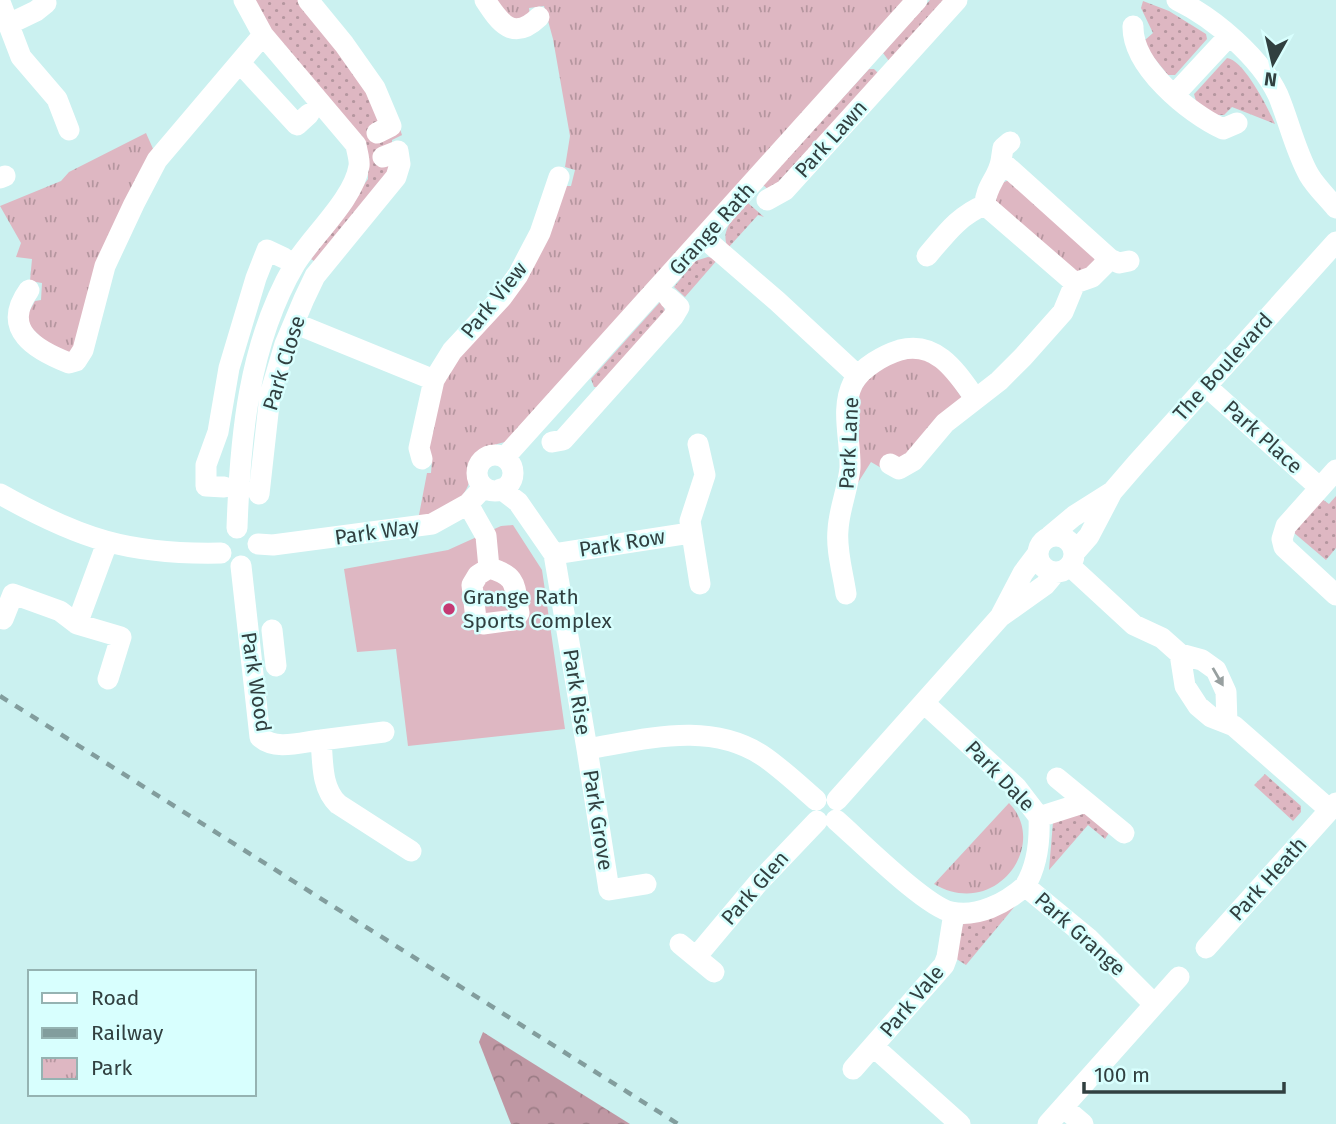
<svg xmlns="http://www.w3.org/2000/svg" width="1336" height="1124" font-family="'Fira Sans',sans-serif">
<defs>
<pattern id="grass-dots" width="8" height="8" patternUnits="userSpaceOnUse" patternTransform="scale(1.75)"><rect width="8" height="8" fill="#deb7c2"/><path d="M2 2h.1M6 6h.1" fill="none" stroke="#b5969f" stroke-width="1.8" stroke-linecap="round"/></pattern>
<pattern id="forest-crowns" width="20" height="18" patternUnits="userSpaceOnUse" patternTransform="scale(1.75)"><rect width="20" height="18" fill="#bf97a3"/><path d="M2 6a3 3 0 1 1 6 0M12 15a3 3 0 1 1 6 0" fill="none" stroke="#9c7d86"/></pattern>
<pattern id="park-tufts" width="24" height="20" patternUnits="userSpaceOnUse" patternTransform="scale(1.75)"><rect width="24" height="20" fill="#deb7c2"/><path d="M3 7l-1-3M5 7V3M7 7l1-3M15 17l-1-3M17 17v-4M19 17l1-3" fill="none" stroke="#b5969f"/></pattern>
</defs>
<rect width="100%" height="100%" fill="#cbf1f0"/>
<path fill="url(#grass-dots)" d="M254,0H299L400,129L402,135L392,140V170L317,263L311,259L368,179V164L262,17Z
M930,0H949L889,61L883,53Z
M1143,1L1169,11L1206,34L1207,39L1175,75H1168L1146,48L1145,40L1153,33L1141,8Z
M1227,58C1244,60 1268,108 1275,124L1232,107L1224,115H1216L1196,101L1194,94L1197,91Z
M869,69H874L878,73L770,191L763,185Z
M748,203L764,217L758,215L728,248C719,229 736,216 748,203Z
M708,257L718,259L685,297L674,287L695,261Z
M661,301L666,313L599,387H594L591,379Z
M1336,496V548L1326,560L1293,532L1322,499L1329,504Z
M1265,774L1301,806V812L1293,821L1254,785Z
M1089,812L1109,833L1105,839L1088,825L1049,870L1053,822Z
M1021,899L966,965L955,958L958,937L964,922Z"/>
<path fill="url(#forest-crowns)" d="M483,1032L630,1124H511L479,1042Z"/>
<path fill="url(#park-tufts)" d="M493,0H908L505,442C449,456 484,469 462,496C450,512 431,514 413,518L419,515L427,473H431L432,461L426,456L443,381L565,186H571L575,170L565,167L570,136L553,39L544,6L529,8L530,16L515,23Z
M146,133L154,151L72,353H58L24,321L35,301L41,300L42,283L30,281L32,259L16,257L21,243L0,206L61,181L69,172Z
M1009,180L1096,254L1094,262L1086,271L1074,272L996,203L995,190L1002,183Z
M906,355L936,360L962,398L911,455L883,469L871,462L854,489L857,395L873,372Z
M1009,803C1050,845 995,920 934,884Z"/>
<path fill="#deb7c2" d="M513,525L542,570L565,729L408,746L396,649L357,652L344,569L448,550L501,526Z"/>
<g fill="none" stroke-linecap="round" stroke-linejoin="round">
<path stroke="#fff" stroke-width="21" d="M308,0L344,44L375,88L391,126L377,133
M485,0C500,23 513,42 539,17
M1177,0C1214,18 1260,57 1278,95C1289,121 1295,150 1309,175C1316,187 1327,197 1336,208
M0,2L21,57L57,99L69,130
M9,24L36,11L46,3
M1133,26C1132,66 1188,113 1223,129L1237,123
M240,63L297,125L309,114
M1175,94L1229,36
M1010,142L1003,148L1001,161L1110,259L1119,263L1129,261
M0,178L5,176
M767,200L785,190L957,0
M985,205L1075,283
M704,238L777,301L858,376
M927,256C945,235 959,215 985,205C985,187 998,178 1001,161
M29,290C0,330 36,350 69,363L76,361L83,350L105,266L134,204L157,160L263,35
M294,323L434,380
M1206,386L1320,488
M552,442L563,440L673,317L679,307L669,298
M698,444L705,475L690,521L700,584
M477 473a18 18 0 1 1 36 0a18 18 0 1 1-36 0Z
M505,457L917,0
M422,459L419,448L434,380L452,351L502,297L518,275L540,233L559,177
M890,464L899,469L913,461L945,423L999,381L1023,357L1063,312L1075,283L1092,277L1110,259
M1336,470L1286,526L1282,539L1284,547L1336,595
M224,487L206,486V465L218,432L229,368L256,278L267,250L284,258
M501,489L518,502L554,554L587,749C647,739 712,720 766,758C784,771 800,786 816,800
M0,494C80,539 129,555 221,553
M259,494L270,395L285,344L304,299L315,276L396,177L400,164L398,151L383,157
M468,504L486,536L489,568C519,576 514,587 519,613L514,620L483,624L476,619L472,585L478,575L489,568
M237,528C240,439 248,344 295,264C312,236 354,199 359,166C360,160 357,152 356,145L263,35L244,0
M1038 554a18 18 0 1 1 36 0a18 18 0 1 1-36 0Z
M1050,536L1074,516L1112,492
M258,544L273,545L432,524L468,504L484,487
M1075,552L1089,536L1112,492L1137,463L1336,242
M1038,553L1023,573L1000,617L1045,585L1056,572
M554,554L690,533
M241,566L260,737C275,751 302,742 321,740C323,762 321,788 338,804L411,851
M1070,566L1134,625L1162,638L1180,654L1202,660L1216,670L1226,692L1227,723
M846,594C843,573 836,551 838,530C839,509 848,489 850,468C851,440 840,409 853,383C862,367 884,355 900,350C937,340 957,373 975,398
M3,619L13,594L60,611L77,624L121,637L108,679
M77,624L107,543
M272,630L276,666
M1180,654L1185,686L1198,706L1211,717L1234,726L1330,810
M924,703L1016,787L1039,817L1086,802
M321,740L384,732
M587,749L609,890L646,884
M1057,778L1124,833
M837,800L1000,617
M1039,817C1040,841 1038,865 1025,886L1088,938L1154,1004
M836,820C860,841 925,906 951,912C977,918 1006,903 1025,886
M680,944L714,972
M1206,948L1336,803
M696,957L758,883L817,821
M874,1047L960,1124
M853,1069L944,965L947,957L954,913
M1063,1107L1083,1124
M1048,1124L1179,977"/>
<path stroke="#829d9d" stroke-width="4.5" stroke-dasharray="9 9" stroke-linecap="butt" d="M0,696L678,1124"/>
</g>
<defs><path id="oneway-solid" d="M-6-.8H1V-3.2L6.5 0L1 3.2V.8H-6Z" transform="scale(1.75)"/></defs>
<use fill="#98a0a0" href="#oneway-solid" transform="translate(1218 677) rotate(60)"/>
<circle fill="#c43a74" stroke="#d8fffe" stroke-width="2.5" cx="449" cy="609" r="7"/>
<g text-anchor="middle" stroke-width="5" stroke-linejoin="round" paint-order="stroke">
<g font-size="21" fill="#314040" stroke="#d8fffe">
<text transform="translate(831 139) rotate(-48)" y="7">Park Lawn</text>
<text transform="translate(712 229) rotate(-48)" y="7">Grange Rath</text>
<text transform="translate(494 300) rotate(-51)" y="7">Park View</text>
<text transform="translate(284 363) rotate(-73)" y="7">Park Close</text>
<text transform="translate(1223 367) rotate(-48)" y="7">The Boulevard</text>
<text transform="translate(1263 437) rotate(42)" y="7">Park Place</text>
<text transform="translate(849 443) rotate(-87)" y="7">Park Lane</text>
<text transform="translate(377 532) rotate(-8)" y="7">Park Way</text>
<text transform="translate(622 543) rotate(-9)" y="7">Park Row</text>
<text transform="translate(256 682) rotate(81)" y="7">Park Wood</text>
<text transform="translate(577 692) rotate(81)" y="7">Park Rise</text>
<text transform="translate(1000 776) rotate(46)" y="7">Park Dale</text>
<text transform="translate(598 820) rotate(81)" y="7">Park Grove</text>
<text transform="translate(1268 879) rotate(-48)" y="7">Park Heath</text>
<text transform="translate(755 888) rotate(-49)" y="7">Park Glen</text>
<text transform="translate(1080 934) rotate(42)" y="7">Park Grange</text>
<text transform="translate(912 1001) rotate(-50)" y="7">Park Vale</text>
</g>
<g font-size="21" fill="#314040" stroke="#d8fffe" text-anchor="start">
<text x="463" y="604">Grange Rath<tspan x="463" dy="24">Sports Complex</tspan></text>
</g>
</g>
<rect x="28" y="970" width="228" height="126" fill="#d8fffe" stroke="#95b3b2" stroke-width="2"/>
<rect x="42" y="993" width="35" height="10" fill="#ffffff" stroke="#95b3b2" stroke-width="2"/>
<text x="91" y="1005" font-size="21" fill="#314040">Road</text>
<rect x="42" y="1028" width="35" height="10" fill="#829d9d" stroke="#95b3b2" stroke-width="2"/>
<text x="91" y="1040" font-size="21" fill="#314040">Railway</text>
<rect x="42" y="1058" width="35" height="21" fill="url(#park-tufts)" stroke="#95b3b2" stroke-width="2"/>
<text x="91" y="1075" font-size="21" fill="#314040">Park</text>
<g transform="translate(1273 63) rotate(188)" stroke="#d8fffe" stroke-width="5" paint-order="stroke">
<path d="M0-5L12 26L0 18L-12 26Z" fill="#314040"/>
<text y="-10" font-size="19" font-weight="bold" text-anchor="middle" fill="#314040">N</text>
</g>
<path d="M1084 1082v10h200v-10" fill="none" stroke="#314040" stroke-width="3.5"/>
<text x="1094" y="1082" font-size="21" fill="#314040" stroke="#d8fffe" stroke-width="5" paint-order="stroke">100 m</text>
</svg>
